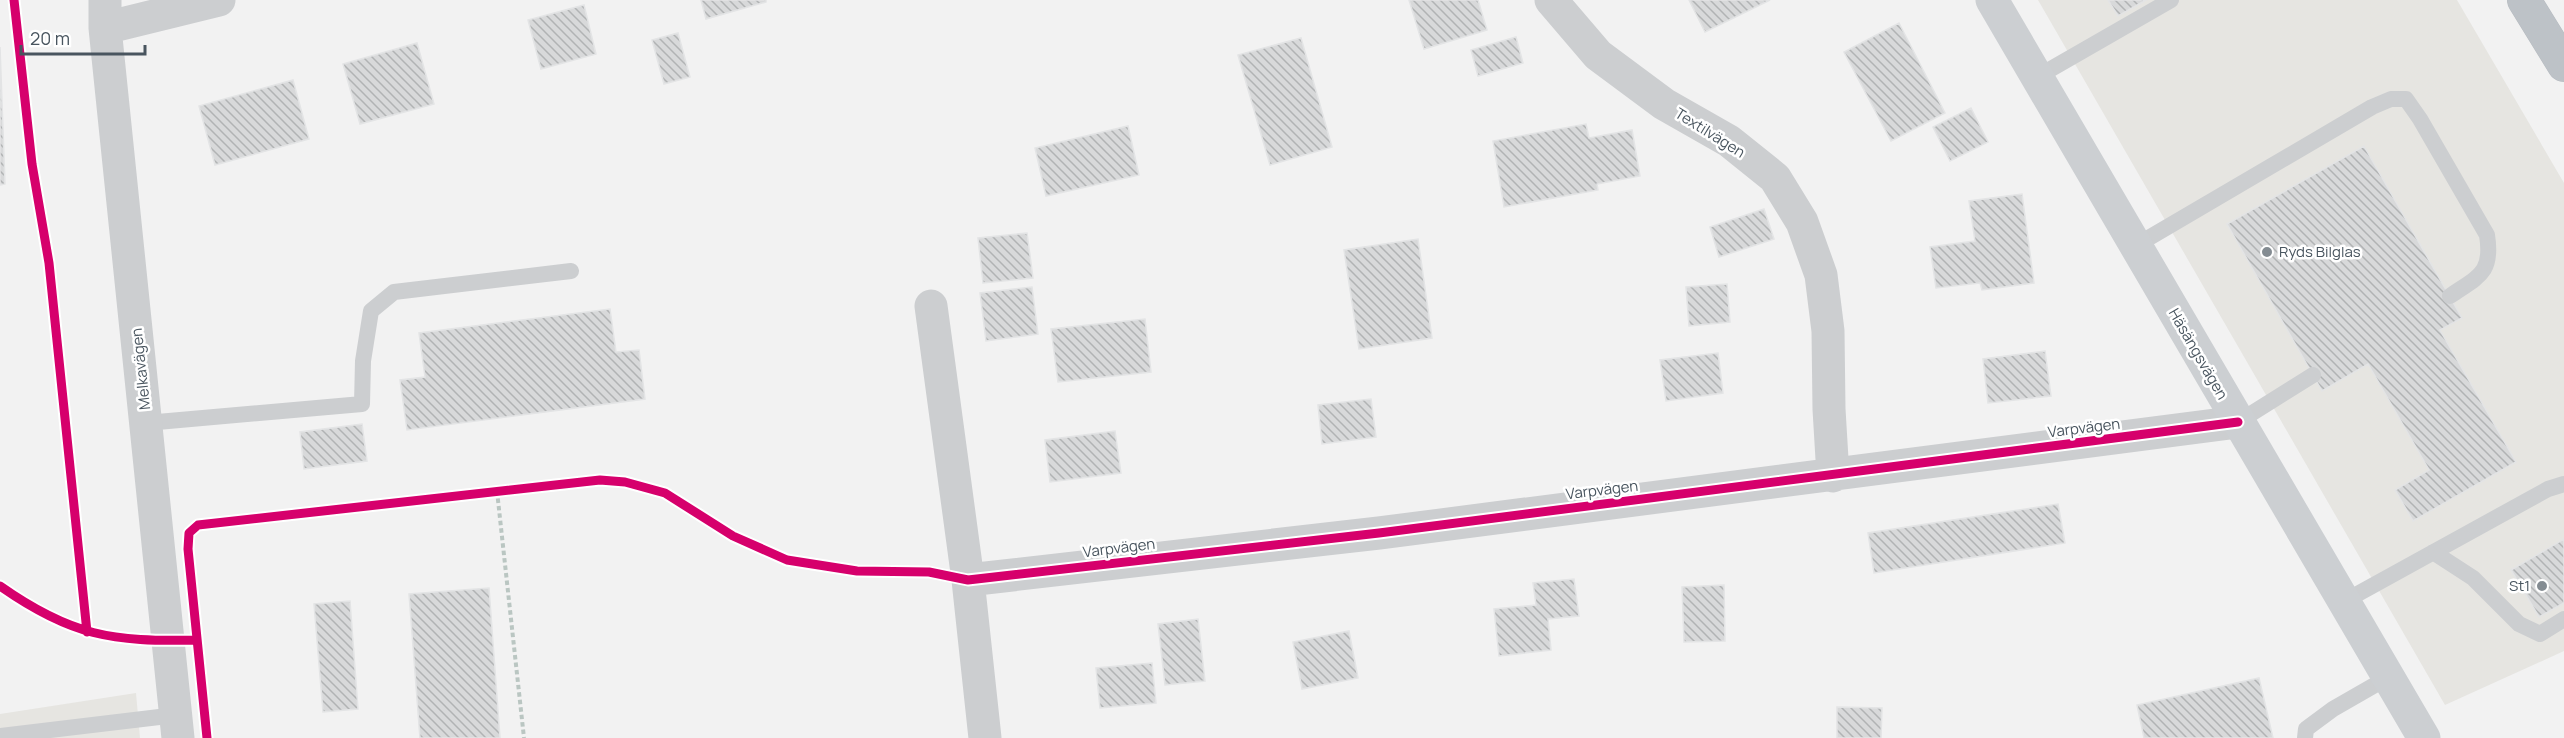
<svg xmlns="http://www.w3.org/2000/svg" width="2564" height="738" font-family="Manrope,sans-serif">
<defs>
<pattern id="building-back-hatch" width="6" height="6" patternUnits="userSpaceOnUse" patternTransform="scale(1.5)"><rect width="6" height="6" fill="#d8d9da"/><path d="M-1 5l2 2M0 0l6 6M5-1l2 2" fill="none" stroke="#b1b3b4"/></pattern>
</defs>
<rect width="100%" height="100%" fill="#f2f2f2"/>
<path fill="#e6e5e1" d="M2038,0H2457L2564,183V651L2445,705Z
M136,693L140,738H0V714Z"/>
<path fill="url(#building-back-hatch)" stroke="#e3e4e5" stroke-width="1.5" d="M701,0H766V2L706,19Z
M1409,0H1478L1487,30L1424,49Z
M1689,0H1770L1705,32Z
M2108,0H2146L2118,16Z
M584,5L596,54L541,69L528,20Z
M1899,23L1945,113L1891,141L1844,52Z
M678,33L690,77L664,84L652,40Z
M1516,37L1523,63L1478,76L1471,50Z
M1301,38L1332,147L1270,165L1238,55Z
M417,43L434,104L360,124L343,64Z
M0,47L5,184L0,185Z
M293,80L309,139L215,165L199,106Z
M1971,108L1988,142L1950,161L1933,127Z
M1586,124L1589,138L1632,130L1640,176L1597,184L1598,190L1504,207L1493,141Z
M1128,126L1139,175L1046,196L1035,148Z
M2364,146L2462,318L2440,330L2516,462L2413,521L2395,490L2429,470L2368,364L2322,391L2227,224Z
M2022,194L2034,283L1982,290L1980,283L1936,288L1930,247L1975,241L1969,201Z
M1764,209L1774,239L1719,257L1710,227Z
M1027,233L1033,278L983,283L978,238Z
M1418,239L1432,338L1359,349L1344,250Z
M1727,284L1730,322L1689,326L1686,287Z
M1032,287L1038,334L986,341L980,293Z
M610,309L616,352L639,350L645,399L407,430L400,380L425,377L419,333Z
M1145,319L1151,372L1058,382L1051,329Z
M2045,351L2051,396L1988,403L1983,359Z
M1718,353L1723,393L1666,401L1660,360Z
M1371,399L1376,437L1322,444L1318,405Z
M362,424L367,461L304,469L300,432Z
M1115,431L1121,473L1050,482L1045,440Z
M2058,504L2065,543L1874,573L1868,533Z
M2564,539V603L2539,617L2511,570Z
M1574,579L1579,616L1548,619L1551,650L1499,656L1494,609L1536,605L1533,583Z
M1724,585L1725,641L1684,642L1682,587Z
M489,588L500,738H420L409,594Z
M350,601L358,709L323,712L314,604Z
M1198,619L1205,681L1165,685L1158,624Z
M1349,631L1358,678L1302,689L1293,642Z
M1152,663L1156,703L1100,708L1096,668Z
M2259,678L2273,738H2144L2137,705Z
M1837,707L1882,708L1881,738H1837Z"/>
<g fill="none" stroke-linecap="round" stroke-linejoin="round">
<g stroke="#b7bcc1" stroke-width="34">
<path id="highway" d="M2524,0L2564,65"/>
</g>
<path stroke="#bac6c2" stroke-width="4" stroke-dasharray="4.5 3" stroke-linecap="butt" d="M497,491L524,738"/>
<path stroke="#ccced0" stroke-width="16" d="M2037,77L2171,0
M2135,246L2372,107L2391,99H2406L2420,119L2487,235C2493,273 2479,276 2450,296
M2238,422L2313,375
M146,423L362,404L363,361L371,311L394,292L571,271
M2433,552L2473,578L2519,624L2540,634L2564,619
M2343,602L2548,489L2564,484
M0,736L176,715
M2305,738L2306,729L2333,709L2387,678"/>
<path stroke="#ccced0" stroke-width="33" d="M105,0V28L178,738
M1551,0L1598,55L1664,104L1729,141L1775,178L1802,222L1821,275L1828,331L1829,409L1833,476
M105,28L219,0
M931,306L968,580L985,738
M968,580L1379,533L2238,422"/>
<path stroke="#cccfd2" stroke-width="33" d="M1992,0L2424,738"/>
<use href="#highway" stroke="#bdc2c7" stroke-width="33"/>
<g stroke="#fff" stroke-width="13">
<path id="cycleway" d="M14,0L32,164L49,263L87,632
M0,586C71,636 112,642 197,640
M207,738L188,549L189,533L198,525L600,480L625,482L665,493L733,536L787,560L857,571L929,572L968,580L1379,533L2238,422"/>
</g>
<use href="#cycleway" stroke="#d6006c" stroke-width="9"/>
</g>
<g fill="#848c92" stroke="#fff" stroke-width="2">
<circle cx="2267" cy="252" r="6"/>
<circle cx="2542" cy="586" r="6"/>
</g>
<g text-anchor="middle" stroke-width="5" stroke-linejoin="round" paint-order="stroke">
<g font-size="15" fill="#49555f" stroke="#fff">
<text transform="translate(1710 133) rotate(32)" y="5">Textilvägen</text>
<text transform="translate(2198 354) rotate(60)" y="5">Häsängsvägen</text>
<text transform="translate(141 369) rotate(-96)" y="5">Melkavägen</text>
<text transform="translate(2084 428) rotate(-7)" y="5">Varpvägen</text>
<text transform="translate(1602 490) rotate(-7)" y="5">Varpvägen</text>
<text transform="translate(1119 548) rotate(-7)" y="5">Varpvägen</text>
</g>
<g font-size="15" fill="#49555f" stroke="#fff" text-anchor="start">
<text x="2279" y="257">Ryds Bilglas</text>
<text x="2530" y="591" text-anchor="end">St1</text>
</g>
</g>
<path d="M21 45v9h124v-9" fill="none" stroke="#49555f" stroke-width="3"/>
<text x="30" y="45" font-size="18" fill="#49555f" stroke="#ffffff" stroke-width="4.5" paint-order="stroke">20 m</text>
</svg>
